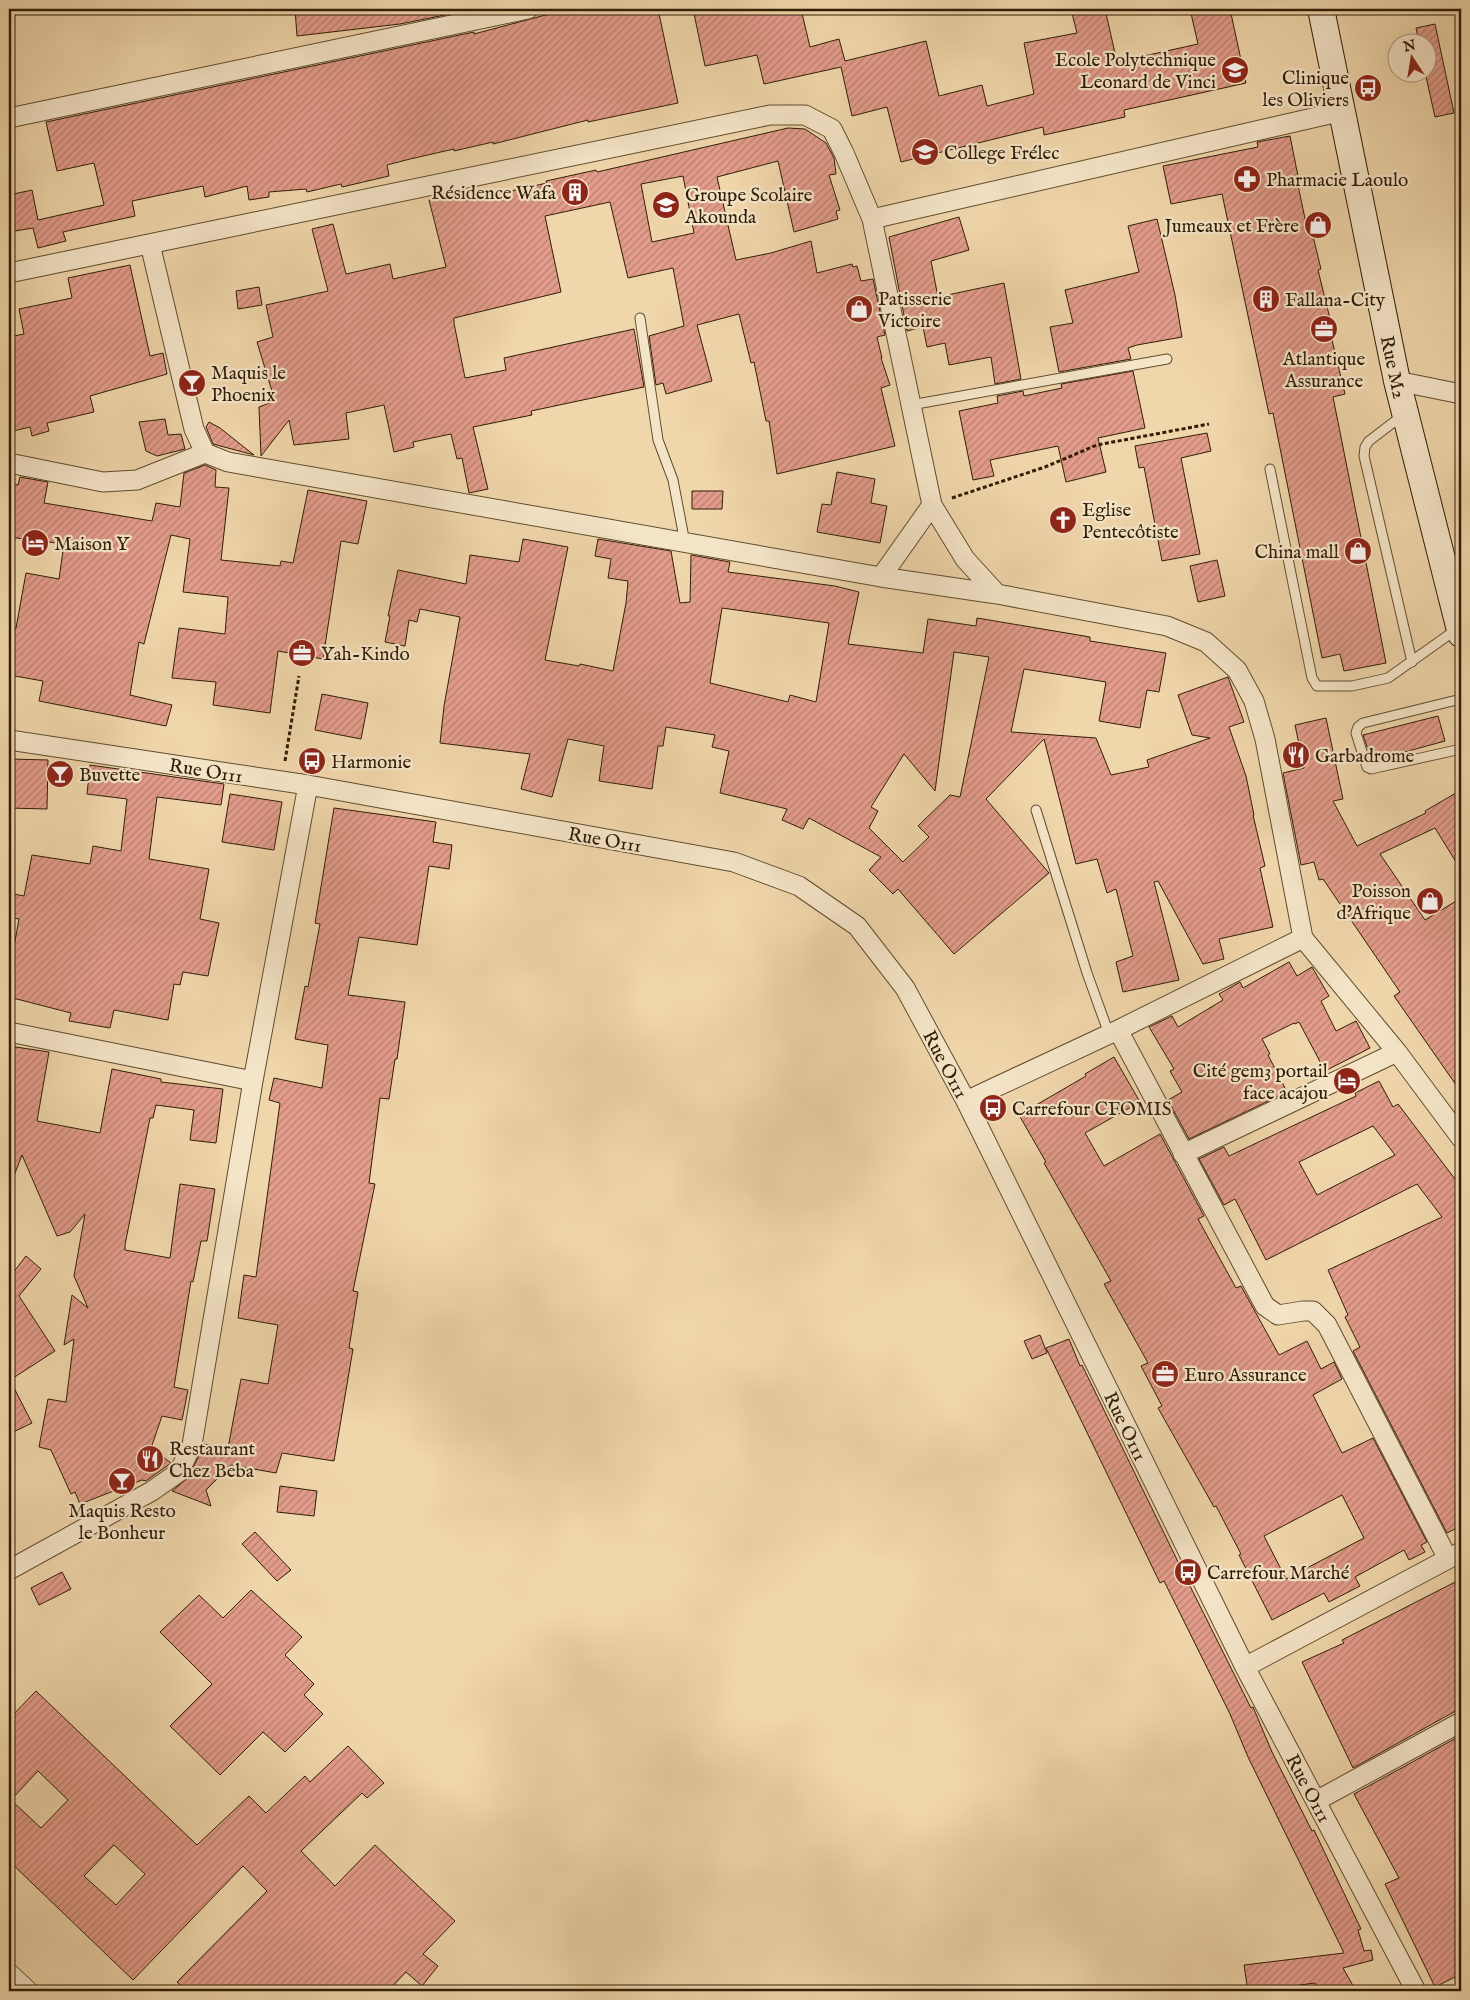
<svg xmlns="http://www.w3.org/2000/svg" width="1470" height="2000" font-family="'IM FELL English',serif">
<defs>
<pattern id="building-hatch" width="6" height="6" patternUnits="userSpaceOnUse" patternTransform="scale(1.25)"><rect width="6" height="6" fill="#e49d8b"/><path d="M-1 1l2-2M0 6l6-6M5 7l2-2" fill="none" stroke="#b97f70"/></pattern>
</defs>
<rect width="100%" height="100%" fill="#f0d7ab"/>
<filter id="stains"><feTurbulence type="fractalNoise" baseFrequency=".004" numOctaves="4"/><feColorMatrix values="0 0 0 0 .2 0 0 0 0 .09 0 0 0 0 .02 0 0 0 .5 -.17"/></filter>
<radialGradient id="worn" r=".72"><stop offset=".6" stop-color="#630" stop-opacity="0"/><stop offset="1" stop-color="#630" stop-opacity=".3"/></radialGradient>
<path fill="url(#building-hatch)" stroke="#301d06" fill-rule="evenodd" d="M295,9H470V10L400,24L297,36Z
M568,9H658L678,103L588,122V120L493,144V142L454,151V149L410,159L387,165L389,176L342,187L341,184L307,192L306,189L269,192V197L249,200L247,186L205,197L203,186L132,201L135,216L63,232L66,241L38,248L33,228L9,232V195L32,190L38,220L104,205L94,163L57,171L46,122L474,32V34Z
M693,9H801L810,47L839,39L845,61L926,41L939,96L982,85L987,106L1034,94L1024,43L1077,33L1071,9H1105L1117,62L1198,44L1190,9H1230L1246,83L1124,110L1125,117L1044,135L1043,127L901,162L887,107L852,116L841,67L764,84L757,55L705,66Z
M1435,24L1454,113L1435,117L1425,72H1428V42H1419L1416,28Z
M788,128L805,129L826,143L834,158L836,174L829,175L840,210L836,211L838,219L794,232L778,161L717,177L736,260L771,253L811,241L817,273L852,264L853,267L857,266L861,281L873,279L885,335L877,337L882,358H881L890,385L881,388L895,446L777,474L769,421H766L754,362L751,363L739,314L697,325L712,381L666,394L663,383L656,385L649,336L684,326L673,268L628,278L610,202L545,216L561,292L454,318V323L465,378L506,370L504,358L634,329L644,387L531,411L532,415L473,427L488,489L469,493L462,458L457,459L451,434L413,442L414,447L394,452L384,405L346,413L349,439L294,445L289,420L261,456L259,407L275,401L257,342L273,337L266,305L328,291L312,229L333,224L346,274L390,264L393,279L446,267L429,200L463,191L466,201L547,183L546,181L596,170L597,172ZM683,176L694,233L652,242L641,184Z
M1290,136L1298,176H1296L1307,228H1311L1321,269L1318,270L1334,335L1331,336L1345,394L1333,397L1386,663L1344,671L1340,654L1322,658L1273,413L1269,414L1222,194L1171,204L1163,166L1258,147L1257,142Z
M959,217L969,250L931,261L938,297L1004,283L1021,379L995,384L991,357L949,365L945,343L927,347L923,327L907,331L889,237Z
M1157,219L1175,295L1182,337L1137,345L1128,348L1131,359L1059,372L1050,327L1073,323L1065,290L1139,272L1128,226Z
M130,265L150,356L163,353L167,374L90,396L94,412L47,423L49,431L32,436L30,427L9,432V357L13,356L9,337L24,334L19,309L72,298L68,278Z
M259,287L262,305L238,309L236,291Z
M1133,371L1145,428L1098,438L1106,472L1066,482L1058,446L990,460L994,476L973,480L959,411L998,403L997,396L1023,391L1024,396L1062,388L1061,384Z
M165,419L168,435L181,434L185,449L157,456L146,451L139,422Z
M209,422L220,428L254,455L213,444L206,427Z
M1207,433L1211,451L1181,458L1200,554L1162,561L1144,467L1139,468L1135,446Z
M205,465L216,470L215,487L229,488L221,560L280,566L281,561L293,563L308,490L367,501L358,544L341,541L323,659L278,651L270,713L213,705L216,682L172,678L179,628L225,634L228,597L183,592L190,539L171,535L144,644L139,642L130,695L172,705L166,726L39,701L43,681L9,675V627L16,628L26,573L59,579L64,544L9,537V483L18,485L20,477L48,482L44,503L152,521L156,503L180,507L184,473Z
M837,472L875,479L871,503L887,506L880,543L817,532L822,504L831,505Z
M692,491H723L722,509H692Z
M523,539L568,547L545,660L579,666L580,664L613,671L626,603L628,581L608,578L611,559L595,556L598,539L671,551L680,603L690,602L691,555L730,562L728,572L835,586L859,592L848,644L923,653L928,619L976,626L977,618L1090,637V641L1166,653L1159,692L1147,690L1140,728L1099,721L1106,682L1024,669L1011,732L1096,738L1111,775L1149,767L1147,760L1210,738L1192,735L1178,695L1228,677L1244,722L1229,727L1246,776L1254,815H1253L1265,866L1260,868L1273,927L1219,939L1224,959L1203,964L1158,881L1154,882L1179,980L1123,992L1116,962L1133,956L1116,889L1107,893L1097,859L1076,864L1044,739L986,799L1049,873L954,954L898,889L893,894L869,870L881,857L809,818L803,829L782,820L787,809L720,793L729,751L712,747L715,735L666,727L663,746H658L652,789L599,781L604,746L568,739L552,797L521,789L530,754L440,743L444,706L460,617L420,609L417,622L409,620L405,646L385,642L390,616H388L398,570L466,584L470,555L519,562ZM722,608L829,623L816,702L790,695L788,702L710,683ZM954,652L989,657L960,797L950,795L918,826L929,837L903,862L869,828L878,811L871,807L904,754L935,791Z
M1217,560L1225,596L1198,602L1190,566Z
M322,694L368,703L361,739L315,730Z
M1438,716L1445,741L1372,761L1363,735Z
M1326,718L1343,799L1333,801L1357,846L1426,813L1425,811L1461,790V870L1435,828L1380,854L1425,920L1461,898V1092L1394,996L1400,992L1323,879L1319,880L1314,862L1301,865L1283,773L1304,768L1295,725Z
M10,759L48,760L47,809L9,808Z
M90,765L224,784L221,805L157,797L149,859L209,869L200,919L219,923L208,976L183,972L180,985L174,984L168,1020L114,1010L110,1028L69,1021L71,1013L9,997V952H13L19,919L9,917V893L24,896L32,855L90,864L93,846L121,851L127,799L87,794Z
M230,794L282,802L274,850L222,842Z
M334,808L436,822L433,842L452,845L449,869L429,866L417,945L359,937L348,995L405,1002L397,1059H395L389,1099L380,1098L369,1183L375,1184L353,1291L358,1292L349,1348L353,1349L334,1461L282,1453L276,1473L231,1465L206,1490L211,1506L172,1491L189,1477L204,1444L228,1448L241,1379L268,1384L278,1325L238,1318L244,1275L256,1277L280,1103L269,1100L274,1078L322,1088L328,1045L295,1039L305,986L308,987L320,924L315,923Z
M1289,962L1297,976L1312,967L1329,996L1321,1001L1336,1031L1356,1021L1370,1048L1325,1071L1299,1022L1295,1024L1294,1023L1262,1039L1270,1054L1268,1055L1287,1092L1189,1139L1168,1100L1182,1092L1170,1071L1174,1069L1149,1027L1172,1016L1178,1027L1223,1000L1219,994L1240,982L1243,988Z
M9,1046L49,1052L37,1121L100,1133L112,1069L161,1079V1082L223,1089L216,1143L190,1140L194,1110L156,1105L153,1118H150L125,1245V1250L170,1258L180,1184L215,1189L207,1241H201L193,1282L191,1281L174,1387L188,1390L182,1420L162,1416L151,1448L171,1463L146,1481L142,1480L80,1504L75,1492L71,1494L51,1450L39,1447L48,1399L66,1402L74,1339L64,1345L72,1295L88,1308L74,1276L85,1214L70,1232L57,1236L22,1155L10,1186H9Z
M1114,1057L1140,1102L1085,1133L1104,1166L1160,1134L1204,1216L1198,1219L1236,1288L1241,1286L1279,1355L1307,1341L1321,1369L1334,1362L1342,1379L1313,1395L1342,1453L1373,1438L1427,1542L1421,1545L1425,1552L1409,1560L1404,1550L1355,1577L1360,1586L1329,1602L1324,1593L1272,1620L1239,1555L1241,1554L1216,1506L1214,1507L1158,1408L1162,1406L1141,1366L1148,1363L1104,1284L1111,1281L1044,1163L1046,1162L1019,1115L1086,1076L1085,1074ZM1342,1495L1364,1538L1286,1579L1264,1536Z
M1379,1081L1393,1107L1398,1104L1461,1187V1526L1447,1533L1353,1351L1360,1347L1345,1317L1348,1315L1328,1270L1442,1217L1417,1184L1266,1260L1235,1199L1224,1205L1199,1159L1224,1147L1229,1156L1356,1096L1355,1093ZM1373,1126L1395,1155L1317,1195L1299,1162Z
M26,1256L41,1269L19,1296L55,1351L10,1380L32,1423L9,1434V1278Z
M1040,1335L1047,1353L1032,1359L1024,1341Z
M1069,1339L1080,1366L1082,1365L1183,1572L1251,1708L1253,1707L1272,1752L1312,1831L1314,1830L1361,1929L1358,1930L1364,1951L1371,1950L1373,1960L1343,1968L1356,1991H1317L1315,1983L1279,1988L1280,1991H1248L1244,1965L1344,1953L1248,1757L1230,1714L1164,1581L1160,1583L1046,1348Z
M280,1486L317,1491L314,1516L277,1512Z
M255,1532L291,1570L277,1581L242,1544Z
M62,1572L71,1589L39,1605L31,1588Z
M1461,1579V1708L1353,1768L1302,1662L1344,1643L1342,1640Z
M251,1590L302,1637L285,1655L314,1684L304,1695L323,1714L285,1752L263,1732L220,1775L170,1726L212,1684L160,1632L199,1595L223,1618Z
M36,1691L197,1845L249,1796L266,1813L305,1776L310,1782L348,1746L384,1783L367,1798L362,1793L301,1851L335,1886L375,1845L455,1921L423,1954L438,1966L422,1986L406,1972L388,1991H187L177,1982L267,1891L243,1866L133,1980L9,1861V1719ZM38,1771L68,1800L41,1828L11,1800ZM114,1845L145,1874L116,1905L84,1876Z
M1458,1737L1461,1743V1974L1435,1987L1385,1884L1399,1878L1354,1794Z"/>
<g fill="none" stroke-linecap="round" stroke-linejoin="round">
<g stroke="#604c2f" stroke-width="11">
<path id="service" d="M640,318L658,440L673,480L685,543
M911,405L1167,359
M1403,415L1369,441L1365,447L1364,456L1412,662
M1270,469L1312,678L1317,686H1352L1388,678L1457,629
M1461,699L1363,723L1358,727L1356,733L1367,767L1371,769L1461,749
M1036,810L1087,973L1109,1034"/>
</g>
<g stroke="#604c2f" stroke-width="21">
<path id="minor" d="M9,118L528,9
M872,219L1343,111
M150,244L194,429L205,453L228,462L881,577L997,594L1167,626L1206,642L1237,670L1254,701L1265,739L1303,938L1397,1052L1461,1138
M9,273L770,115H805L832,129L844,153L872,219L932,505L965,559L997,594
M1397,381L1461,394
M9,463L103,482L137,480L205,453
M881,577L932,505
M9,740L308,785L734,862L799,886L857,926L905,988L966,1101L1245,1667L1416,1991
M1118,1030L1265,1306L1278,1315L1303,1311H1313L1327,1325L1448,1559
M9,1032L253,1081
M966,1101L1118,1030L1303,938
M1183,1154L1397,1052
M9,1570L152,1491L179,1472L192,1445L253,1081L308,785
M1245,1667L1461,1552
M1316,1801L1461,1722
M9,1973L28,1991"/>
</g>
<g stroke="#301d06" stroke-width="28">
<path id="secondary" d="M1321,9L1397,381L1461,634"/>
</g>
<path stroke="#301d06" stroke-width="3" stroke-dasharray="4 2.5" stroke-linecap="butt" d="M952,498L1045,467L1097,445L1209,424
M285,761L299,676
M9,1229L15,1226"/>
<use href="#service" stroke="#f5e5c8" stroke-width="9"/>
<use href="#minor" stroke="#f5e5c8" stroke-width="19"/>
<use href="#secondary" stroke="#f5e5c8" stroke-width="26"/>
</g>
<defs>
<g id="university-disc" transform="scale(1.4375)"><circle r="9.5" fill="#8f2418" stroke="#f5e5c8"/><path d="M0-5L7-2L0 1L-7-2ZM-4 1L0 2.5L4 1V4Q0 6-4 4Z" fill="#fff"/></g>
<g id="bus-disc" transform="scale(1.4375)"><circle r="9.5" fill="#8f2418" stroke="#f5e5c8"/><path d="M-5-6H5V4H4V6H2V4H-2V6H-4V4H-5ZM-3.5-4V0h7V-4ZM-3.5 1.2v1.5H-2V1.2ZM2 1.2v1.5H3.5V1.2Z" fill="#fff"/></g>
<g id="school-disc" transform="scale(1.4375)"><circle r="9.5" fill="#8f2418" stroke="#f5e5c8"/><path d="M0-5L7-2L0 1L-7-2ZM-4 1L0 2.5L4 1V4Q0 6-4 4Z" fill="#fff"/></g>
<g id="pharmacy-disc" transform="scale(1.4375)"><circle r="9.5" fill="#8f2418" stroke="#f5e5c8"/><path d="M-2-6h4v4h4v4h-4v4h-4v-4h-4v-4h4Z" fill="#fff"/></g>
<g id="building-disc" transform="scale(1.4375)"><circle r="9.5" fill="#8f2418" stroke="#f5e5c8"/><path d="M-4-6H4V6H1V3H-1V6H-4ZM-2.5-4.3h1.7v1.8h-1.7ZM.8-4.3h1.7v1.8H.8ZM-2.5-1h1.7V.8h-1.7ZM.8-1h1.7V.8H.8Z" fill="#fff"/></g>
<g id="shop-disc" transform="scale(1.4375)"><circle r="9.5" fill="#8f2418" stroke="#f5e5c8"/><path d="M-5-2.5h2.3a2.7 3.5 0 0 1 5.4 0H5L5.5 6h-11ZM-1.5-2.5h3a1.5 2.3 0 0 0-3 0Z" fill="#fff"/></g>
<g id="office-disc" transform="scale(1.4375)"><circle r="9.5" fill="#8f2418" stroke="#f5e5c8"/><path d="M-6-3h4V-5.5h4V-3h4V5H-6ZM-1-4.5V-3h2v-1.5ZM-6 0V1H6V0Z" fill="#fff"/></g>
<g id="bar-disc" transform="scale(1.4375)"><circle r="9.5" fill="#8f2418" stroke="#f5e5c8"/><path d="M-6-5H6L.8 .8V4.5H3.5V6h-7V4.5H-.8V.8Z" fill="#fff"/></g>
<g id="church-disc" transform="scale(1.4375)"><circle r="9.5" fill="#8f2418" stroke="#f5e5c8"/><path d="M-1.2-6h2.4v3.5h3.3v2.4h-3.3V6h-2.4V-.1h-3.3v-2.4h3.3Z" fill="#fff"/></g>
<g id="hotel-disc" transform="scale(1.4375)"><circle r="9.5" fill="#8f2418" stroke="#f5e5c8"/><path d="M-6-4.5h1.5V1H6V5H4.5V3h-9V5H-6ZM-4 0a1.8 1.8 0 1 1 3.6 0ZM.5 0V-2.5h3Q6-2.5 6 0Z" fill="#fff"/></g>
<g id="restaurant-disc" transform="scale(1.4375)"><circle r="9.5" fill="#8f2418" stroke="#f5e5c8"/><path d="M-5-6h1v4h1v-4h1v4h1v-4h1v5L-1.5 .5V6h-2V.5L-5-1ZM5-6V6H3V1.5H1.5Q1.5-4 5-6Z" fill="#fff"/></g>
</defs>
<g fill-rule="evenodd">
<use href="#university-disc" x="1235" y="70"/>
<use href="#bus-disc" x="1368" y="88"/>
<use href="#school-disc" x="925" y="152"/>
<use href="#pharmacy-disc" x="1247" y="179"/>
<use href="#building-disc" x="575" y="192"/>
<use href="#school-disc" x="666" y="205"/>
<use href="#shop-disc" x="1318" y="225"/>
<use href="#building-disc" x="1266" y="299"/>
<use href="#shop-disc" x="859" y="309"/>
<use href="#office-disc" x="1324" y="329"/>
<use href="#bar-disc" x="192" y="383"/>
<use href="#church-disc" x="1063" y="520"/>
<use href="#hotel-disc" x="35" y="543"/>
<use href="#shop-disc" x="1358" y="551"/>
<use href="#office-disc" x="302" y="653"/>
<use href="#restaurant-disc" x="1296" y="755"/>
<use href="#bus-disc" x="312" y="761"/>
<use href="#bar-disc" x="60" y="774"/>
<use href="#shop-disc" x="1430" y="901"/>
<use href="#hotel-disc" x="1347" y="1081"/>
<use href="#bus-disc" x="993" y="1108"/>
<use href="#office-disc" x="1165" y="1374"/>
<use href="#restaurant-disc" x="150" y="1459"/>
<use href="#bar-disc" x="122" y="1481"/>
<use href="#bus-disc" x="1188" y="1572"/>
</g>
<g text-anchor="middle" stroke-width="4.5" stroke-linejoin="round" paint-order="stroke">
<g font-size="19" fill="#301d06" stroke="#f5e5c8" text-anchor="start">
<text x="1216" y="66" text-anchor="end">Ecole Polytechnique<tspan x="1216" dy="22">Leonard de Vinci</tspan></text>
<text x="1349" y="84" text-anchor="end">Clinique<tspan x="1349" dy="22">les Oliviers</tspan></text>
<text x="944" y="159">College Frélec</text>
<text x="1266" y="186">Pharmacie Laoulo</text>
<text x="556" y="199" text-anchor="end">Résidence Wafa</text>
<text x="685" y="201">Groupe Scolaire<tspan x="685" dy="22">Akounda</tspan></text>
<text x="1299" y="232" text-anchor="end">Jumeaux et Frère</text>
<text x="878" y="305">Patisserie<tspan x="878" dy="22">Victoire</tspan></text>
<text x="1285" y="306">Fallana-City</text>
<text x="1324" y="365" text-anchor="middle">Atlantique<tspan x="1324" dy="22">Assurance</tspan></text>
<text x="211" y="379">Maquis le<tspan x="211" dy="22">Phoenix</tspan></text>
<text x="1082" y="516">Eglise<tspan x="1082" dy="22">Pentecôtiste</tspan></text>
<text x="54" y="550">Maison Y</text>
<text x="1339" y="558" text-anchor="end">China mall</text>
<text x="321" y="660">Yah-Kindo</text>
<text x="1315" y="762">Garbadrome</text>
<text x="331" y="768">Harmonie</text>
<text x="79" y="781">Buvette</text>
<text x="1411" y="897" text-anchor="end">Poisson<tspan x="1411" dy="22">d’Afrique</tspan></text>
<text x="1328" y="1077" text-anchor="end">Cité gem3 portail<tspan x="1328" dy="22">face acajou</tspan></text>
<text x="1012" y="1115">Carrefour CFOMIS</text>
<text x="1184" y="1381">Euro Assurance</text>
<text x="169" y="1455">Restaurant<tspan x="169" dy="22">Chez Beba</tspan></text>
<text x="122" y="1517" text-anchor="middle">Maquis Resto<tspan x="122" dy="22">le Bonheur</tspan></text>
<text x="1207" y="1579">Carrefour Marché</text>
</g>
<g font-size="19" fill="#301d06" stroke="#f5e5c8">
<text transform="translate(1394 367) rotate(78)" y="7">Rue M2</text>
<text transform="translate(206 770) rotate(9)" y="7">Rue O111</text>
<text transform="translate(605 839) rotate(10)" y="7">Rue O111</text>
<text transform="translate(946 1064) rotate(62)" y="7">Rue O111</text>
<text transform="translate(1126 1426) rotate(64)" y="7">Rue O111</text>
<text transform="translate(1309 1788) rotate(62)" y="7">Rue O111</text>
</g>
</g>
<rect width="1470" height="2000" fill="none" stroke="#f0d7ab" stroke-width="30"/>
<rect x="10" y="10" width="1450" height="1980" fill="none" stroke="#301d06" stroke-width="2.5"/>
<rect x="15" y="15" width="1440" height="1970" fill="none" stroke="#301d06"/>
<g transform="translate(1412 58) rotate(348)"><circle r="24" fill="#f5e5c8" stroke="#a6957a"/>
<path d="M0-4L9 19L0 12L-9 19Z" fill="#8f2418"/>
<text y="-8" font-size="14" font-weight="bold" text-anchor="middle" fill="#301d06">N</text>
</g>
<rect width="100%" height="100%" filter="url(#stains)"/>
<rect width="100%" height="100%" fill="url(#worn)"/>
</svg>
